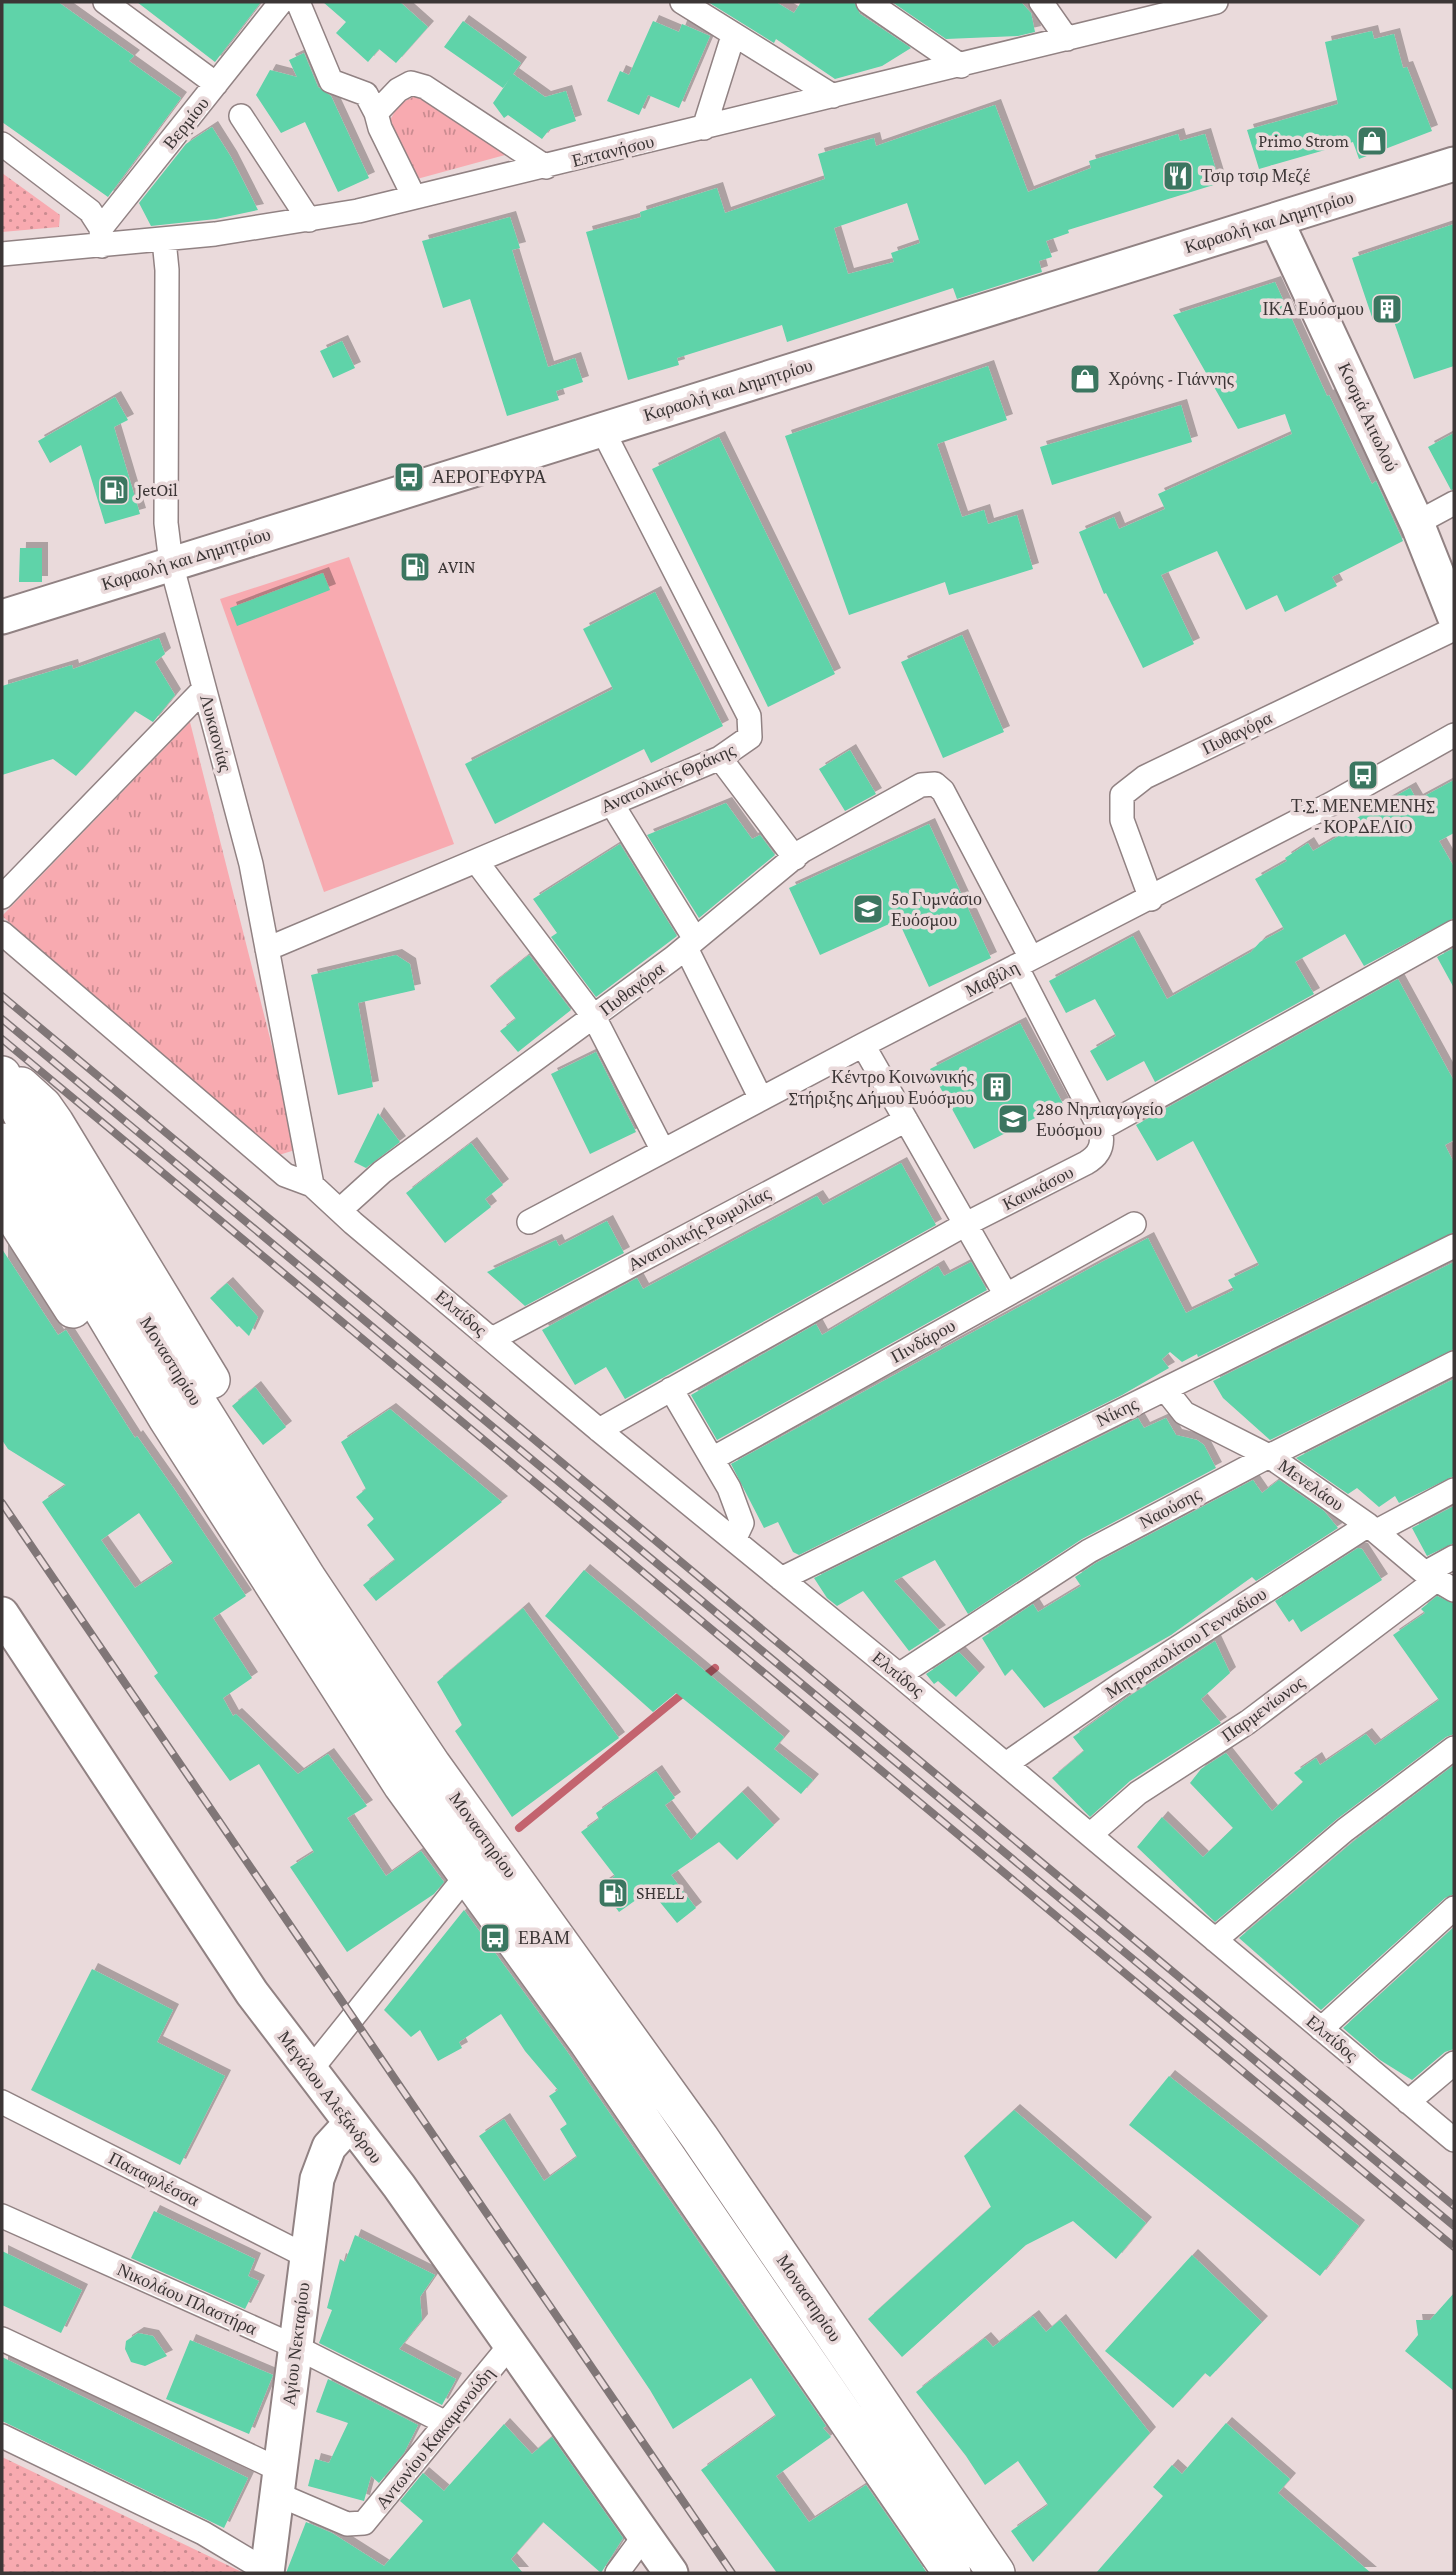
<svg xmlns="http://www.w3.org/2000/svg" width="1456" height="2575" font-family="'Crimson Pro',serif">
<defs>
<pattern id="grass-dots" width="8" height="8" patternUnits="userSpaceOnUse" patternTransform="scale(1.75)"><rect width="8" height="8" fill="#f8aab0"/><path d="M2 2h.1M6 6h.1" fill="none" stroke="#ca8b90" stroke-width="1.8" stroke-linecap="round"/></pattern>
<pattern id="park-tufts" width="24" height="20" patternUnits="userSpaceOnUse" patternTransform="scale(1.75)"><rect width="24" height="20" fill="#f8aab0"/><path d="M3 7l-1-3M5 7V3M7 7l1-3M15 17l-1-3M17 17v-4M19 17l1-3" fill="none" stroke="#ca8b90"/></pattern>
<filter id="shadow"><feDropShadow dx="6" dy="-6" stdDeviation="0" flood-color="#0004"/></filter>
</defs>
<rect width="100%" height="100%" fill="#eadadb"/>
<path fill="url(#grass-dots)" d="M2,173L60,215L59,227L2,232Z
M2,2457L244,2573H2Z"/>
<path fill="url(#park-tufts)" d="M417,95L505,155L417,179L390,120L399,104Z
M190,722L298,1149L279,1155L2,916Z"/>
<path fill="#f8aab0" d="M349,557L454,844L324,892L220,599Z"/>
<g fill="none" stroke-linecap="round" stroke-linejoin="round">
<path stroke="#c3636e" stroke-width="8" d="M700,1680L715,1668
M519,1828L687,1690"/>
</g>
<path fill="#5ed3a9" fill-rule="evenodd" filter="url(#shadow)" d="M2,2H58L134,56L129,61L181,98L108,197L2,122Z
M137,2H261L215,62Z
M323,2H400L428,27L396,63L379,49L368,62L336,33L346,22Z
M708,2H776L794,13L801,2H854L860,14L911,48L882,66L835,79L776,39L774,43Z
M892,2H1021L1031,13L1035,32L1018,36L946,39Z
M463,21L521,63L503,88L444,47Z
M653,21L679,32L682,24L710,36L679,108L648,95L639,115L607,101L620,71L629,75Z
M1372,31L1374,39L1394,34L1403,68L1407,67L1432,131L1359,159L1353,142L1259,169L1247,130L1338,104L1325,42Z
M304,53L318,87L331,96L369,178L338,192L305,122L281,133L256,95L270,70L297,77L289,60Z
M513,74L545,97L566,91L576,121L549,130L542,139L508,115L504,118L493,103Z
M995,105L1028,192L1091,168L1089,161L1178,134L1180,141L1205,134L1220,183L1068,230L1069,233L1046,241L1052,257L1039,261L1042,272L957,299L953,288L787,342L782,325L677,358L679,365L628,380L586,232L641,217L640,212L717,188L725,213L825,179L818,154L874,138L876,146ZM907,203L920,243L891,253L894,262L848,274L834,228Z
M212,127L231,157L258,210L216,219L151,226L139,203L186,144Z
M510,217L520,248L512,250L548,367L575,358L583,382L556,391L559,400L507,416L470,299L443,308L422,241Z
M1454,224V366L1414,379L1391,313L1373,320L1352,258Z
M1275,282L1327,396L1329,395L1372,484L1376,481L1403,541L1332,577L1337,586L1285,612L1277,595L1246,610L1217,551L1161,575L1194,644L1143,668L1106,593L1104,594L1079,532L1114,517L1119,529L1165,509L1158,494L1292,434L1285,414L1238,429L1173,315Z
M342,341L355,368L333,378L320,351Z
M988,366L1007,420L937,444L962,517L984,510L988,524L1017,515L1033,569L949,595L945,582L849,615L785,436Z
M115,397L128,420L114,427L140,514L105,524L81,445L50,463L38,441Z
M1181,405L1192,442L1052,485L1040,447Z
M1454,433V489L1451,490L1428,447Z
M719,437L835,674L768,707L652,469Z
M20,548H42V582H19Z
M323,573L330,590L237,626L230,608Z
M655,592L723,726L651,763L644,749L495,824L465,764L613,689L583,629Z
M962,635L1004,732L943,758L901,662Z
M159,638L165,654L155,662L175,695L153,722L135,711L76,776L53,759L2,775V686L72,665L73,669Z
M850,750L876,794L845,811L819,769Z
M1454,780V833L1439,841L1454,867V918L1364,966L1345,934L1295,962L1314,994L1155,1082L1144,1061L1107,1081L1090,1051L1116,1036L1095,999L1066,1013L1049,981L1133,936L1167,999L1251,952L1260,942L1284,929L1255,879L1287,861L1285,858L1308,843L1313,851L1356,826L1353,820L1410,788L1417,800Z
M726,803L752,839L760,835L775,855L699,918L647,835Z
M929,824L991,958L929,987L898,920L820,955L789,888Z
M620,844L677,936L596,997L551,937L557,933L533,899Z
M1454,948V988L1437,957Z
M396,955L410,964L415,990L358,1003L373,1087L338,1095L311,975Z
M529,955L571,1010L518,1052L500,1031L516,1019L490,986Z
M1398,979L1454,1081V1140L1445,1145L1454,1163V1232L1198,1357L1197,1354L1182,1362L1170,1352L1162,1359L1169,1368L1122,1395L799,1555L793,1552L778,1522L764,1528L731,1464L1096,1265L1148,1238L1186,1313L1234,1290L1228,1280L1259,1265L1193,1141L1157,1161L1136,1125Z
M1020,1023L1063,1104L974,1149L930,1069Z
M596,1052L636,1132L590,1154L551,1074Z
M378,1113L400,1142L366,1168L354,1162Z
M471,1143L503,1185L485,1199L491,1207L445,1243L406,1193Z
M901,1163L936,1225L625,1399L606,1367L575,1385L542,1330L637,1278L643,1289L817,1196L823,1205Z
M607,1221L624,1253L525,1306L487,1272L556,1240L559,1246Z
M2,1249L58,1335L66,1330L135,1438L137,1436L177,1493L246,1596L213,1618L252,1678L223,1698L233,1716L236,1714L298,1774L328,1754L367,1806L347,1818L386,1876L421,1851L444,1882L434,1894L347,1952L290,1867L314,1852L259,1764L230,1781L154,1676L158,1673L42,1502L66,1485L8,1449L2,1440ZM139,1513L173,1563L135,1588L101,1540Z
M971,1262L987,1290L717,1440L691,1395L816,1324L822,1335L938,1266L944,1276Z
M1454,1262V1349L1270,1440L1223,1398L1213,1381Z
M227,1283L258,1317L249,1336L239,1326L237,1327L210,1298Z
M1454,1379V1476L1399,1503L1395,1496L1379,1507L1357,1488L1348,1494L1296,1458Z
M255,1387L286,1427L263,1445L232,1406Z
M390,1409L502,1502L376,1601L363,1585L395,1560L367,1525L374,1519L356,1497L366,1489L341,1442Z
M1138,1418L1144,1428L1166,1418L1176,1435L1197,1440L1204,1445L1216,1468L1082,1539L968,1614L935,1560L894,1581L940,1631L909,1651L863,1591L837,1606L827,1598L814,1578Z
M1253,1480L1262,1493L1279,1480L1324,1511L1338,1528L1256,1581L1252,1577L1171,1635L1044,1708L1012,1669L1005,1676L982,1638L1033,1604L1038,1612L1081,1586L1075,1577L1096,1563Z
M1454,1506V1543L1427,1556L1412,1528Z
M1358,1548L1362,1549L1382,1580L1301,1632L1293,1619L1289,1622L1275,1601Z
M584,1570L784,1737L774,1749L813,1780L801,1794L676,1693L653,1712L545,1616Z
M1437,1596L1454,1604V1734L1446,1737L1337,1819L1215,1922L1137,1847L1162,1817L1203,1857L1233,1828L1190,1783L1201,1769L1226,1753L1272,1811L1303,1782L1294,1773L1316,1758L1320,1765L1366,1734L1375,1745L1439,1700L1393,1635L1425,1613L1421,1609Z
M523,1608L619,1738L512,1817L455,1731L462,1725L437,1682Z
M1215,1641L1230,1673L1201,1699L1221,1723L1130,1781L1090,1817L1052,1778L1084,1751L1073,1737L1128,1697Z
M959,1652L979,1673L956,1697L938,1681L934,1684L926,1674Z
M1454,1765V1894L1445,1898L1321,2010L1239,1938L1354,1841Z
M656,1771L675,1798L665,1805L691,1840L742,1792L774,1825L737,1860L719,1842L671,1875L696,1908L677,1923L650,1890L619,1912L600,1886L615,1876L581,1832L599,1819L596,1813Z
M464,1910L566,2050L826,2426L823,2428L831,2437L776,2476L809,2522L866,2485L927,2573H777L701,2470L776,2416L751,2378L673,2429L650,2390L479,2136L504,2119L544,2181L577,2157L560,2129L567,2124L549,2096L558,2090L525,2051L501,2014L459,2042L462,2048L438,2061L420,2030L411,2037L384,2010Z
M1454,1927V2049L1445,2052L1412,2080L1380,2060L1343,2028Z
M92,1969L173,2010L157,2042L225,2076L180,2165L31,2090Z
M1169,2076L1359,2226L1320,2276L1129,2125Z
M1014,2110L1146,2223L1116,2259L1073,2221L1026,2245L902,2357L868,2319L991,2207L964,2156Z
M154,2211L255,2259L248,2276L259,2281L245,2309L131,2258Z
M355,2235L435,2275L420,2297L422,2320L399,2349L456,2379L442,2405L319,2343L332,2310L327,2308L340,2259L345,2262Z
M2,2251L82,2290L61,2333L2,2305Z
M1192,2255L1262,2322L1210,2377L1205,2373L1173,2408L1105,2351Z
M1454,2293V2391L1405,2351L1418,2335L1416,2320H1430Z
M1033,2316L1046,2332L1060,2320L1150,2433L1033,2562L1011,2531L1048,2505L1018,2461L985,2485L966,2456L916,2392L985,2338L993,2347Z
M138,2333L153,2336L167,2356L145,2366L131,2362L125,2349L126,2341Z
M190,2340L273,2375L249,2434L166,2399Z
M2,2357L248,2478L224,2528L2,2421Z
M328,2379L418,2425L404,2453L379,2483L371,2476L364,2501L308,2486L315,2459L329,2463L348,2423L316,2412Z
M1226,2423L1290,2479L1278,2493L1371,2573H1096L1163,2496L1153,2487L1172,2465L1182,2474Z
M504,2424L532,2454L552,2437L623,2538L601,2573L543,2522L511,2559L523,2573H286L306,2522L332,2533L384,2566L423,2521L400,2501L423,2473L444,2491Z"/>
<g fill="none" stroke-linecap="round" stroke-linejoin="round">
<g stroke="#918283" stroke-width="26">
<path id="street" d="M105,2L216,84
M298,2L331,81L366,94L376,113
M682,2L833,96
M868,2L961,66
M1041,2L1067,39
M241,116L309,220
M704,128L733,36
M2,144L90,211L101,228
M414,197L380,128L376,113L398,90L411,83L425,87L546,167
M164,240L167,270L166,523L171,563L251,864L312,1185L353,1223L599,1430L899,1675L1454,2140
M102,246L101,228L281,2
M2,254L215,234L358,211L1216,2
M1417,523L1454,503
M720,758L795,858
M612,804L695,939
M476,861L594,1017L663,1151
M2,897L204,689
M1151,899L1122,820V795L1145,777L1454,629
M2,933L285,1175L312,1185
M686,948L761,1099
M267,949L720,758L750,737L749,716L602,429
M863,1045L1006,1295
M1100,1129L1454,932
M340,1210L382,1172L673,958L802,851L921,785L935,784L943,791L1031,958
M529,1222L863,1045L1331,804L1454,735
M492,1339L906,1120
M671,1389L729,1488L742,1523L734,1540
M1165,1389L1184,1413L1269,1456L1368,1525L1425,1573L1454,1590
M599,1430L966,1224L1086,1163C1100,1155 1104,1144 1100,1129L1016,966
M712,1459L1134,1224
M1377,1531L1454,1490
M1425,1573L1454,1557
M781,1579L1454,1246
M899,1675L1089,1551L1269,1456L1454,1363
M1006,1764L1120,1685L1368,1525
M1090,1835L1138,1793L1248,1722L1436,1580
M1215,1940L1345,1830L1454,1748
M1321,2029L1454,1908
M309,2072L467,1875
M2,2102L306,2256
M1408,2102L1454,2063
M2,2216L296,2347L446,2423
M2,2339L280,2470
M2,2436L203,2533L270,2573
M277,2494L347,2524L364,2523L511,2344
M617,2573L645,2535"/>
</g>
<g stroke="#918283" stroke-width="37">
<path id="secondary" d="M1276,220L1417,523L1454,616
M2,617L1454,164
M2,1614L252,1993L399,2186L671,2573
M267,2573L317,2179L329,2147L350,2124"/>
</g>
<g stroke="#918283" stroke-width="40">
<path id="primary" d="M2,1075L40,1151L307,1578L432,1765L700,2138L996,2573
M21,1086L43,1106L55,1123L211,1380
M2,1142L167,1418L402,1785L588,2042L952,2573
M2,1198L73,1309"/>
</g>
<use href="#street" stroke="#fff" stroke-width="23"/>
<use href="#secondary" stroke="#fff" stroke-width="33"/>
<use href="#primary" stroke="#fff" stroke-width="37"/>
<g stroke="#807677" stroke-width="8">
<path id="rail" d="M2,996L1454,2206
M2,1019L1454,2226
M2,1039L1454,2247
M2,1503L732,2573"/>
</g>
<use href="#rail" stroke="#eadadb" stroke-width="5" stroke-dasharray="16" stroke-linecap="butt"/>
</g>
<defs>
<g id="shop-square" transform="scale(1.575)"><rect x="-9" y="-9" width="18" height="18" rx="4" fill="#3b7660" stroke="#eadadb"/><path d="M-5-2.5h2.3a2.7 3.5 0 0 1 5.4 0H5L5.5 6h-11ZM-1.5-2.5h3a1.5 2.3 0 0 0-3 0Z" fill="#fff"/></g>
<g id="restaurant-square" transform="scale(1.575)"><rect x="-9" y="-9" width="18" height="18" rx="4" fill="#3b7660" stroke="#eadadb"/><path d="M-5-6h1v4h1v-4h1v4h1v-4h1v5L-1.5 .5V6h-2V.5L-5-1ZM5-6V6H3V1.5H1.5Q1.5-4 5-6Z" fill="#fff"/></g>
<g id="building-square" transform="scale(1.575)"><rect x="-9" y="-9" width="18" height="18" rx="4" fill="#3b7660" stroke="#eadadb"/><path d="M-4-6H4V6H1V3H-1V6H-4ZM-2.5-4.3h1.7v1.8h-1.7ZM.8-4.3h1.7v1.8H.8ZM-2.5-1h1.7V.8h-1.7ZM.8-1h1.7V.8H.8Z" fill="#fff"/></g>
<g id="bus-square" transform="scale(1.575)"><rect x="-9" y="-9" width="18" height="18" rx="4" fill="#3b7660" stroke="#eadadb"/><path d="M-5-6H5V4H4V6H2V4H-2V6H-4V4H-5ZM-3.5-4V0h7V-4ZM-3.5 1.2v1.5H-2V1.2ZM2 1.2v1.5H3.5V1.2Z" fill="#fff"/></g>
<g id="fuel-square" transform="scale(1.575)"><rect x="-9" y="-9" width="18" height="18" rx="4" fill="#3b7660" stroke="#eadadb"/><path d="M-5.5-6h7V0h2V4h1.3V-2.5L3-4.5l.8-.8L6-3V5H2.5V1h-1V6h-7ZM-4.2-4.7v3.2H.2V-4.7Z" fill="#fff"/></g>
<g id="school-square" transform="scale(1.575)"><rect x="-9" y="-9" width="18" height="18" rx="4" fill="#3b7660" stroke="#eadadb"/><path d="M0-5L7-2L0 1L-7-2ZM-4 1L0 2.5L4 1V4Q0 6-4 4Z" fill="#fff"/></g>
</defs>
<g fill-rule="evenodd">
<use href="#shop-square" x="1372" y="141"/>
<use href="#restaurant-square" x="1178" y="176"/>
<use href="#building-square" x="1387" y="309"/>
<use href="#shop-square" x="1085" y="379"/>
<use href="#bus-square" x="409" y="477"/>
<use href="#fuel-square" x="114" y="490"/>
<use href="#fuel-square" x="415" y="567"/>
<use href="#bus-square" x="1363" y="775"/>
<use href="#school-square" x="868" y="909"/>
<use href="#building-square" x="997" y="1087"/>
<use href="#school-square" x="1013" y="1119"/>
<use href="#fuel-square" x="613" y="1893"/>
<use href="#bus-square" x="495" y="1938"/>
</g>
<g text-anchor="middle" stroke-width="7" stroke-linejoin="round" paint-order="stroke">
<g font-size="18" fill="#3c3636" stroke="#eadadb">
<text transform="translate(186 123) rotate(-51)" y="6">Βερμίου</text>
<text transform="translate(613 151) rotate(-14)" y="6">Επτανήσου</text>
<text transform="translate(1269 222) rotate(-17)" y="6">Καραολή και Δημητρίου</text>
<text transform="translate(728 390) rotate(-17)" y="6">Καραολή και Δημητρίου</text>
<text transform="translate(1368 417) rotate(65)" y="6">Κοσμά Αιτωλού</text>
<text transform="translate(186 559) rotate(-17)" y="6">Καραολή και Δημητρίου</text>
<text transform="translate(216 733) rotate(75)" y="6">Λυκαονίας</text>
<text transform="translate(1237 733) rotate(-26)" y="6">Πυθαγόρα</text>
<text transform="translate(668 778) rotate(-24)" y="6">Ανατολικής Θράκης</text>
<text transform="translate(992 979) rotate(-27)" y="6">Μαβίλη</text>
<text transform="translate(632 989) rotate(-37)" y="6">Πυθαγόρα</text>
<text transform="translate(1038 1188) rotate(-27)" y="6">Καυκάσου</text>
<text transform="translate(699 1229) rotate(-28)" y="6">Ανατολικής Ρωμυλίας</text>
<text transform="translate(461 1313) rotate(40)" y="6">Ελπίδος</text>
<text transform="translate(923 1341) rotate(-29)" y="6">Πινδάρου</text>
<text transform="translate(171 1361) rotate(58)" y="6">Μοναστηρίου</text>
<text transform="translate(1117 1412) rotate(-26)" y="6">Νίκης</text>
<text transform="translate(1311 1485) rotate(35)" y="6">Μενελάου</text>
<text transform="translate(1170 1508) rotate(-28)" y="6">Ναούσης</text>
<text transform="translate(1186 1643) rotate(-33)" y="6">Μητροπολίτου Γενναδίου</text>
<text transform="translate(898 1674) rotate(39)" y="6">Ελπίδος</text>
<text transform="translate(1263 1709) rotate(-36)" y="6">Παρμενίωνος</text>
<text transform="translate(483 1835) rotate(54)" y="6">Μοναστηρίου</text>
<text transform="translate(1332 2038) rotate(40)" y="6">Ελπίδος</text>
<text transform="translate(330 2097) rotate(53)" y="6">Μεγάλου Αλεξάνδρου</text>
<text transform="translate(154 2179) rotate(27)" y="6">Παπαφλέσσα</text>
<text transform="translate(809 2298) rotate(56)" y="6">Μοναστηρίου</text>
<text transform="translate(187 2299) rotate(24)" y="6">Νικολάου Πλαστήρα</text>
<text transform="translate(296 2344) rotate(-83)" y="6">Αγίου Νεκταρίου</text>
<text transform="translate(435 2438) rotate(-51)" y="6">Αντωνίου Κακαμανούδη</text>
</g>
<g font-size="18" fill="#3c3636" stroke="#eadadb" text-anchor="start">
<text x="1349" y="147" text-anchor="end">Primo Strom</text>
<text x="1201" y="182">Τσιρ τσιρ Μεζέ</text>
<text x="1364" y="315" text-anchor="end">ΙΚΑ Ευόσμου</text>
<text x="1108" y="385">Χρόνης - Γιάννης</text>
<text x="432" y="483">ΑΕΡΟΓΕΦΥΡΑ</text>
<text x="137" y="496">JetOil</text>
<text x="438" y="573">AVIN</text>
<text x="1363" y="812" text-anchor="middle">Τ.Σ. ΜΕΝΕΜΕΝΗΣ<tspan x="1363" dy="21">- ΚΟΡΔΕΛΙΟ</tspan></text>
<text x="891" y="905">5ο Γυμνάσιο<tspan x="891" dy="21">Ευόσμου</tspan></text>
<text x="974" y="1083" text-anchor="end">Κέντρο Κοινωνικής<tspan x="974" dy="21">Στήριξης Δήμου Ευόσμου</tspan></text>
<text x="1036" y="1115">28ο Νηπιαγωγείο<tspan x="1036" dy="21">Ευόσμου</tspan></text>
<text x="636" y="1899">SHELL</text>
<text x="518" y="1944">ΕΒΑΜ</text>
</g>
</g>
<rect width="1456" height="2575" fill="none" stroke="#3c3636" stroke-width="7"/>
</svg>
